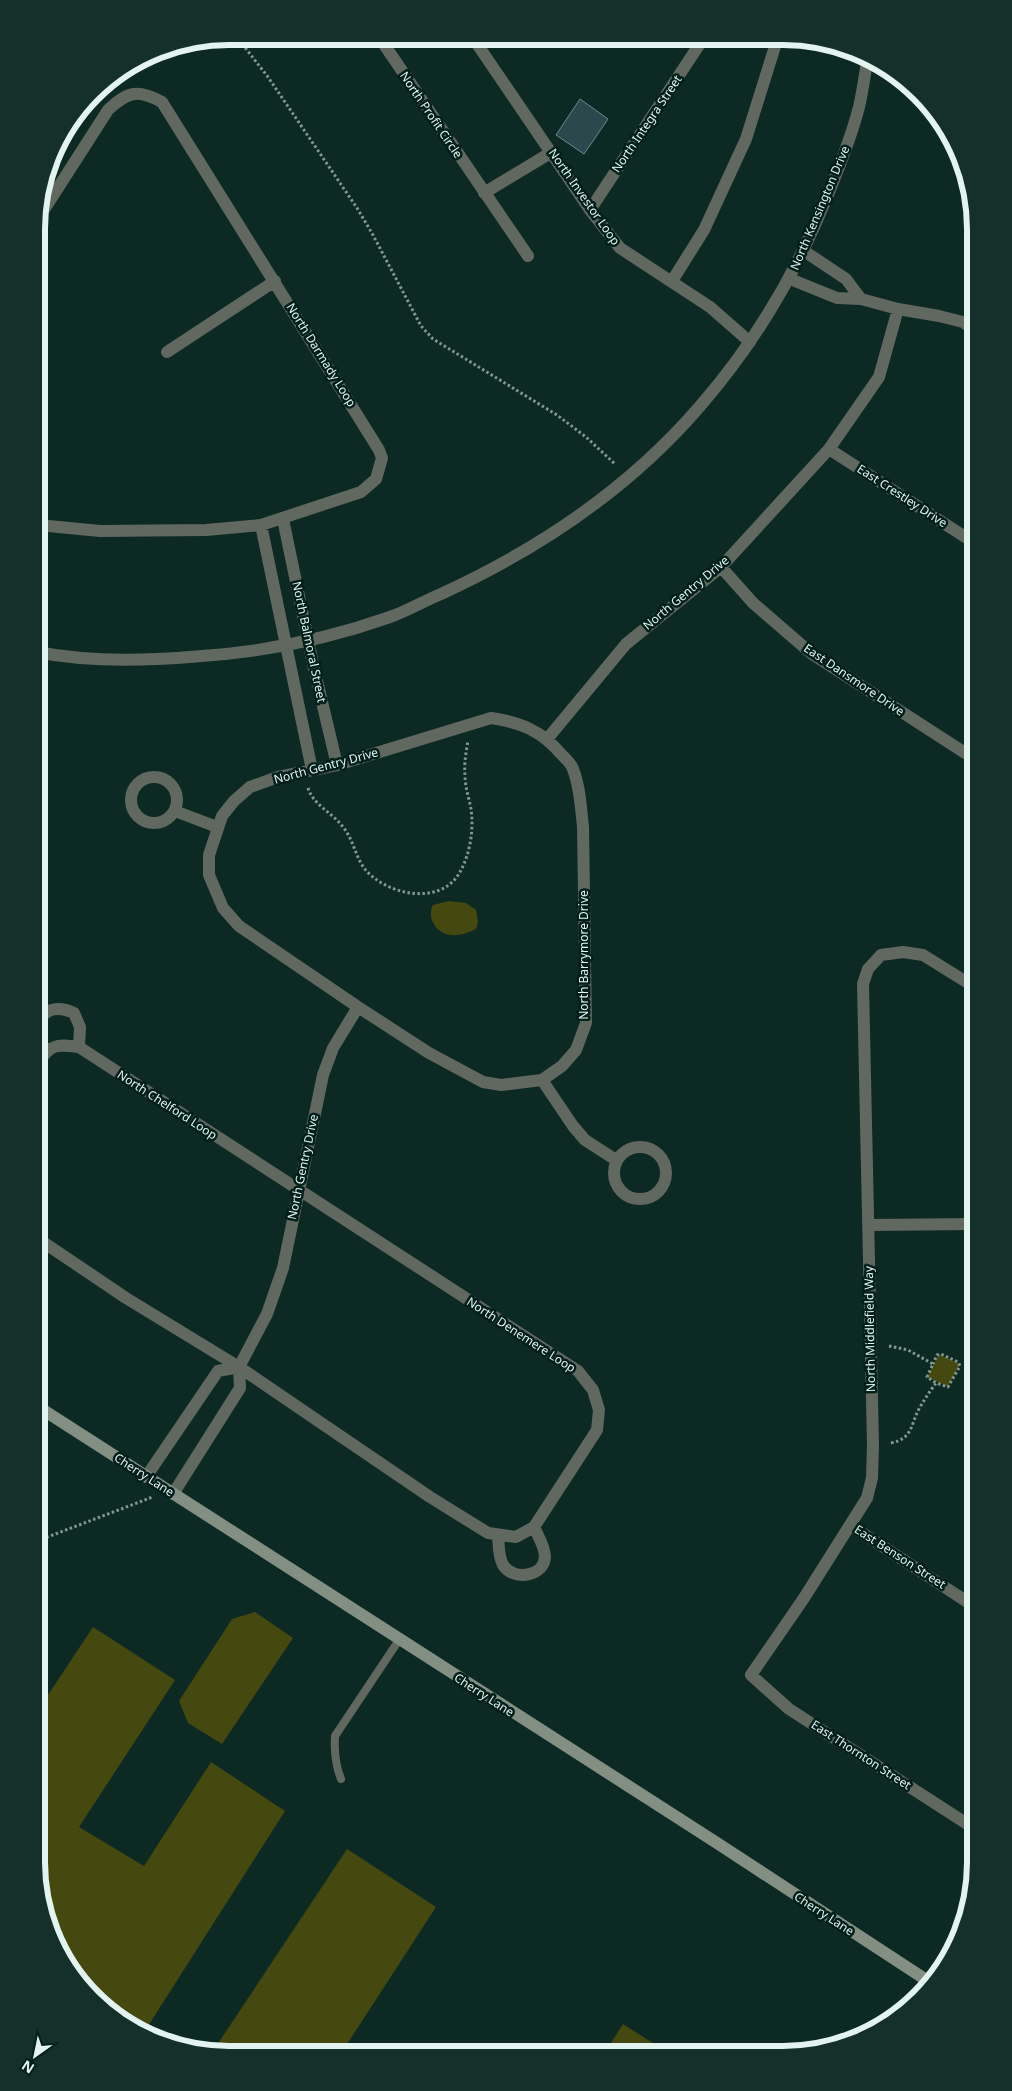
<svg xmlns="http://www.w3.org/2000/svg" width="1012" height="2091" font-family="'Noto Sans',sans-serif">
<rect width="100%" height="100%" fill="#0d2923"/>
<path fill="#454910" d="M449,901L466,903L476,910L478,922L476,929C468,933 459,936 451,935C437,934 426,918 433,905Z
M939,1354L960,1364L948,1387L927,1377Z
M255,1612L293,1638L222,1744L188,1723L179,1701L232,1619Z
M93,1627L175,1680L79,1827L144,1866L211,1762L285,1811L143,2034L102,2007L69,1969L43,1912L36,1862V1713Z
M347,1849L436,1907L342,2052L213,2051Z
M623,2024L670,2054H604Z"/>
<path fill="#2b484d" stroke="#6a8a8f" d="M580,99L608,119L584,154L556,135Z"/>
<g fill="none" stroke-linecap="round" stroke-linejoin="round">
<path stroke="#829792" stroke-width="3" stroke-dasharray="2.5 2.5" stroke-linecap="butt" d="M236,36L268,77L357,208L373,235L421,326L433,339L557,415L586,437L615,464
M308,788C313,805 333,813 343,827C353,839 355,855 364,868C385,895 441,907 460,872C470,854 474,830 471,809C469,798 465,787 465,775C464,764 466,752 468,741
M889,1346L908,1350L933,1364L927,1377L936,1383
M891,1443C913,1438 910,1426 919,1409C924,1400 930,1391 936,1383L948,1387L960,1366L958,1362L941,1354L937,1355L933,1364
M37,1541L150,1498L152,1496"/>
<path stroke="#606860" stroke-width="8" d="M341,1779C335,1764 334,1752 335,1736L399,1640"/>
<path stroke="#606860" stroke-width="12" d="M379,37L528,256
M473,38L590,210L620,248L710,307L750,342
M484,193L552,152
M590,210L703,39
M804,251L846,279L861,299
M790,279L837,298L861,299L898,309L939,316L963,322L976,331
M672,281L704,230L746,139L777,40
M167,352L275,281
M829,449L976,544
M283,519L313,664L337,765
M38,525L100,531L206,530L261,525L361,492L376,479L382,458L379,450L162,102C138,89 128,91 108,110L38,219
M261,525L312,770
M721,567L753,603L812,654L976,760
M491,718C520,722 542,731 561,754C565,758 571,763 573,769C580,787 581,808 583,827L586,1023L576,1050L562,1066L542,1080L501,1085L483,1082L429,1053L358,1007L239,926L223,908L209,875V855L222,816L234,801L250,787L278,777L337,765Z
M548,738L626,644L721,567L829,449L879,377L898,309
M131 800a23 23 0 1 1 46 0a23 23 0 1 1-46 0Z
M175,811L217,827
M37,1024C46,1007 58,1006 74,1013L80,1027L79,1047
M37,1036L46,1051
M542,1080L573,1126L585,1140L616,1160
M614 1173a26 26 0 1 1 52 0a26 26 0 1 1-52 0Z
M869,1225L975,1224
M37,1238L126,1298L239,1367L430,1497L488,1533L516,1537L534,1527L597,1430L599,1410L593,1390L578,1371L79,1047C56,1044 50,1044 37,1065
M146,1477L218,1371L239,1367
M173,1494L240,1388L239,1367L267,1314L283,1268L323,1075L333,1048L358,1007
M850,1525L975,1607
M498,1535C499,1544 498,1556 503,1565C513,1581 544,1577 545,1557C545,1547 538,1536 534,1527
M975,1829L789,1709L751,1675L804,1598L867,1498L872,1478L873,1445L863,984L868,969L881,955L903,952L923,955L976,988"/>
<path stroke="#606860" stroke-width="12" d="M37,652C87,662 140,661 190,657C258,653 325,640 390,617C407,611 424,601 441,594C539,549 631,487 701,405C755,343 796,273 827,197C839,168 851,138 859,107C863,90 865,73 868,56"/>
<path stroke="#828f82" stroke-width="12" d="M37,1406L717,1843L931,1983"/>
</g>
<g text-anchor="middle" stroke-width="5" stroke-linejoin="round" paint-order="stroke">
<g font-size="12" fill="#e3f3ef" stroke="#031f1a">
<text transform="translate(431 115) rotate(56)" y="4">North Profit Circle</text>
<text transform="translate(647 124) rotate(-56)" y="4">North Integra Street</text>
<text transform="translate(584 197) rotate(55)" y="4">North Investor Loop</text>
<text transform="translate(820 208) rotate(-67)" y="4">North Kensington Drive</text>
<text transform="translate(321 355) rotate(58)" y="4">North Darmady Loop</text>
<text transform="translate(902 496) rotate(33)" y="4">East Crestley Drive</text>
<text transform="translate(686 593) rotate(-40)" y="4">North Gentry Drive</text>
<text transform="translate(309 642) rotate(78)" y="4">North Balmoral Street</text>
<text transform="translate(854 680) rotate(34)" y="4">East Dansmore Drive</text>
<text transform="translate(326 766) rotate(-15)" y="4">North Gentry Drive</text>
<text transform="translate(584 955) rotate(-90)" y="4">North Barrymore Drive</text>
<text transform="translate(167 1105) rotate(33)" y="4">North Chelford Loop</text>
<text transform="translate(303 1167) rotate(-78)" y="4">North Gentry Drive</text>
<text transform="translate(870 1329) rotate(-91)" y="4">North Middlefield Way</text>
<text transform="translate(521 1335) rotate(33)" y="4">North Denemere Loop</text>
<text transform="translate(144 1475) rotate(33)" y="4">Cherry Lane</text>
<text transform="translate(900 1557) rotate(33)" y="4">East Benson Street</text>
<text transform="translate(484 1695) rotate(33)" y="4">Cherry Lane</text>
<text transform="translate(861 1755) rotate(33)" y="4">East Thornton Street</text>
<text transform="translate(824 1914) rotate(33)" y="4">Cherry Lane</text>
</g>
</g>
<path d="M0 0H1012V2091H0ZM229 45H783A184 184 0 0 1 967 229V1862A184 184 0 0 1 783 2046H229A184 184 0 0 1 45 1862V229A184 184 0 0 1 229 45Z" fill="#15302b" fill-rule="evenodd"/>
<path fill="none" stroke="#e3f3ef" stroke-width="6" d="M229 45H783A184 184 0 0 1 967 229V1862A184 184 0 0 1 783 2046H229A184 184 0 0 1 45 1862V229A184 184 0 0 1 229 45Z"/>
<g transform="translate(35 2056) rotate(213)" stroke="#031f1a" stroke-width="4" paint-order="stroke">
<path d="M0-4L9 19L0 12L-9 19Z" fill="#e3f3ef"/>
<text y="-8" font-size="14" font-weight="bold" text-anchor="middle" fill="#e3f3ef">N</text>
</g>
</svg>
